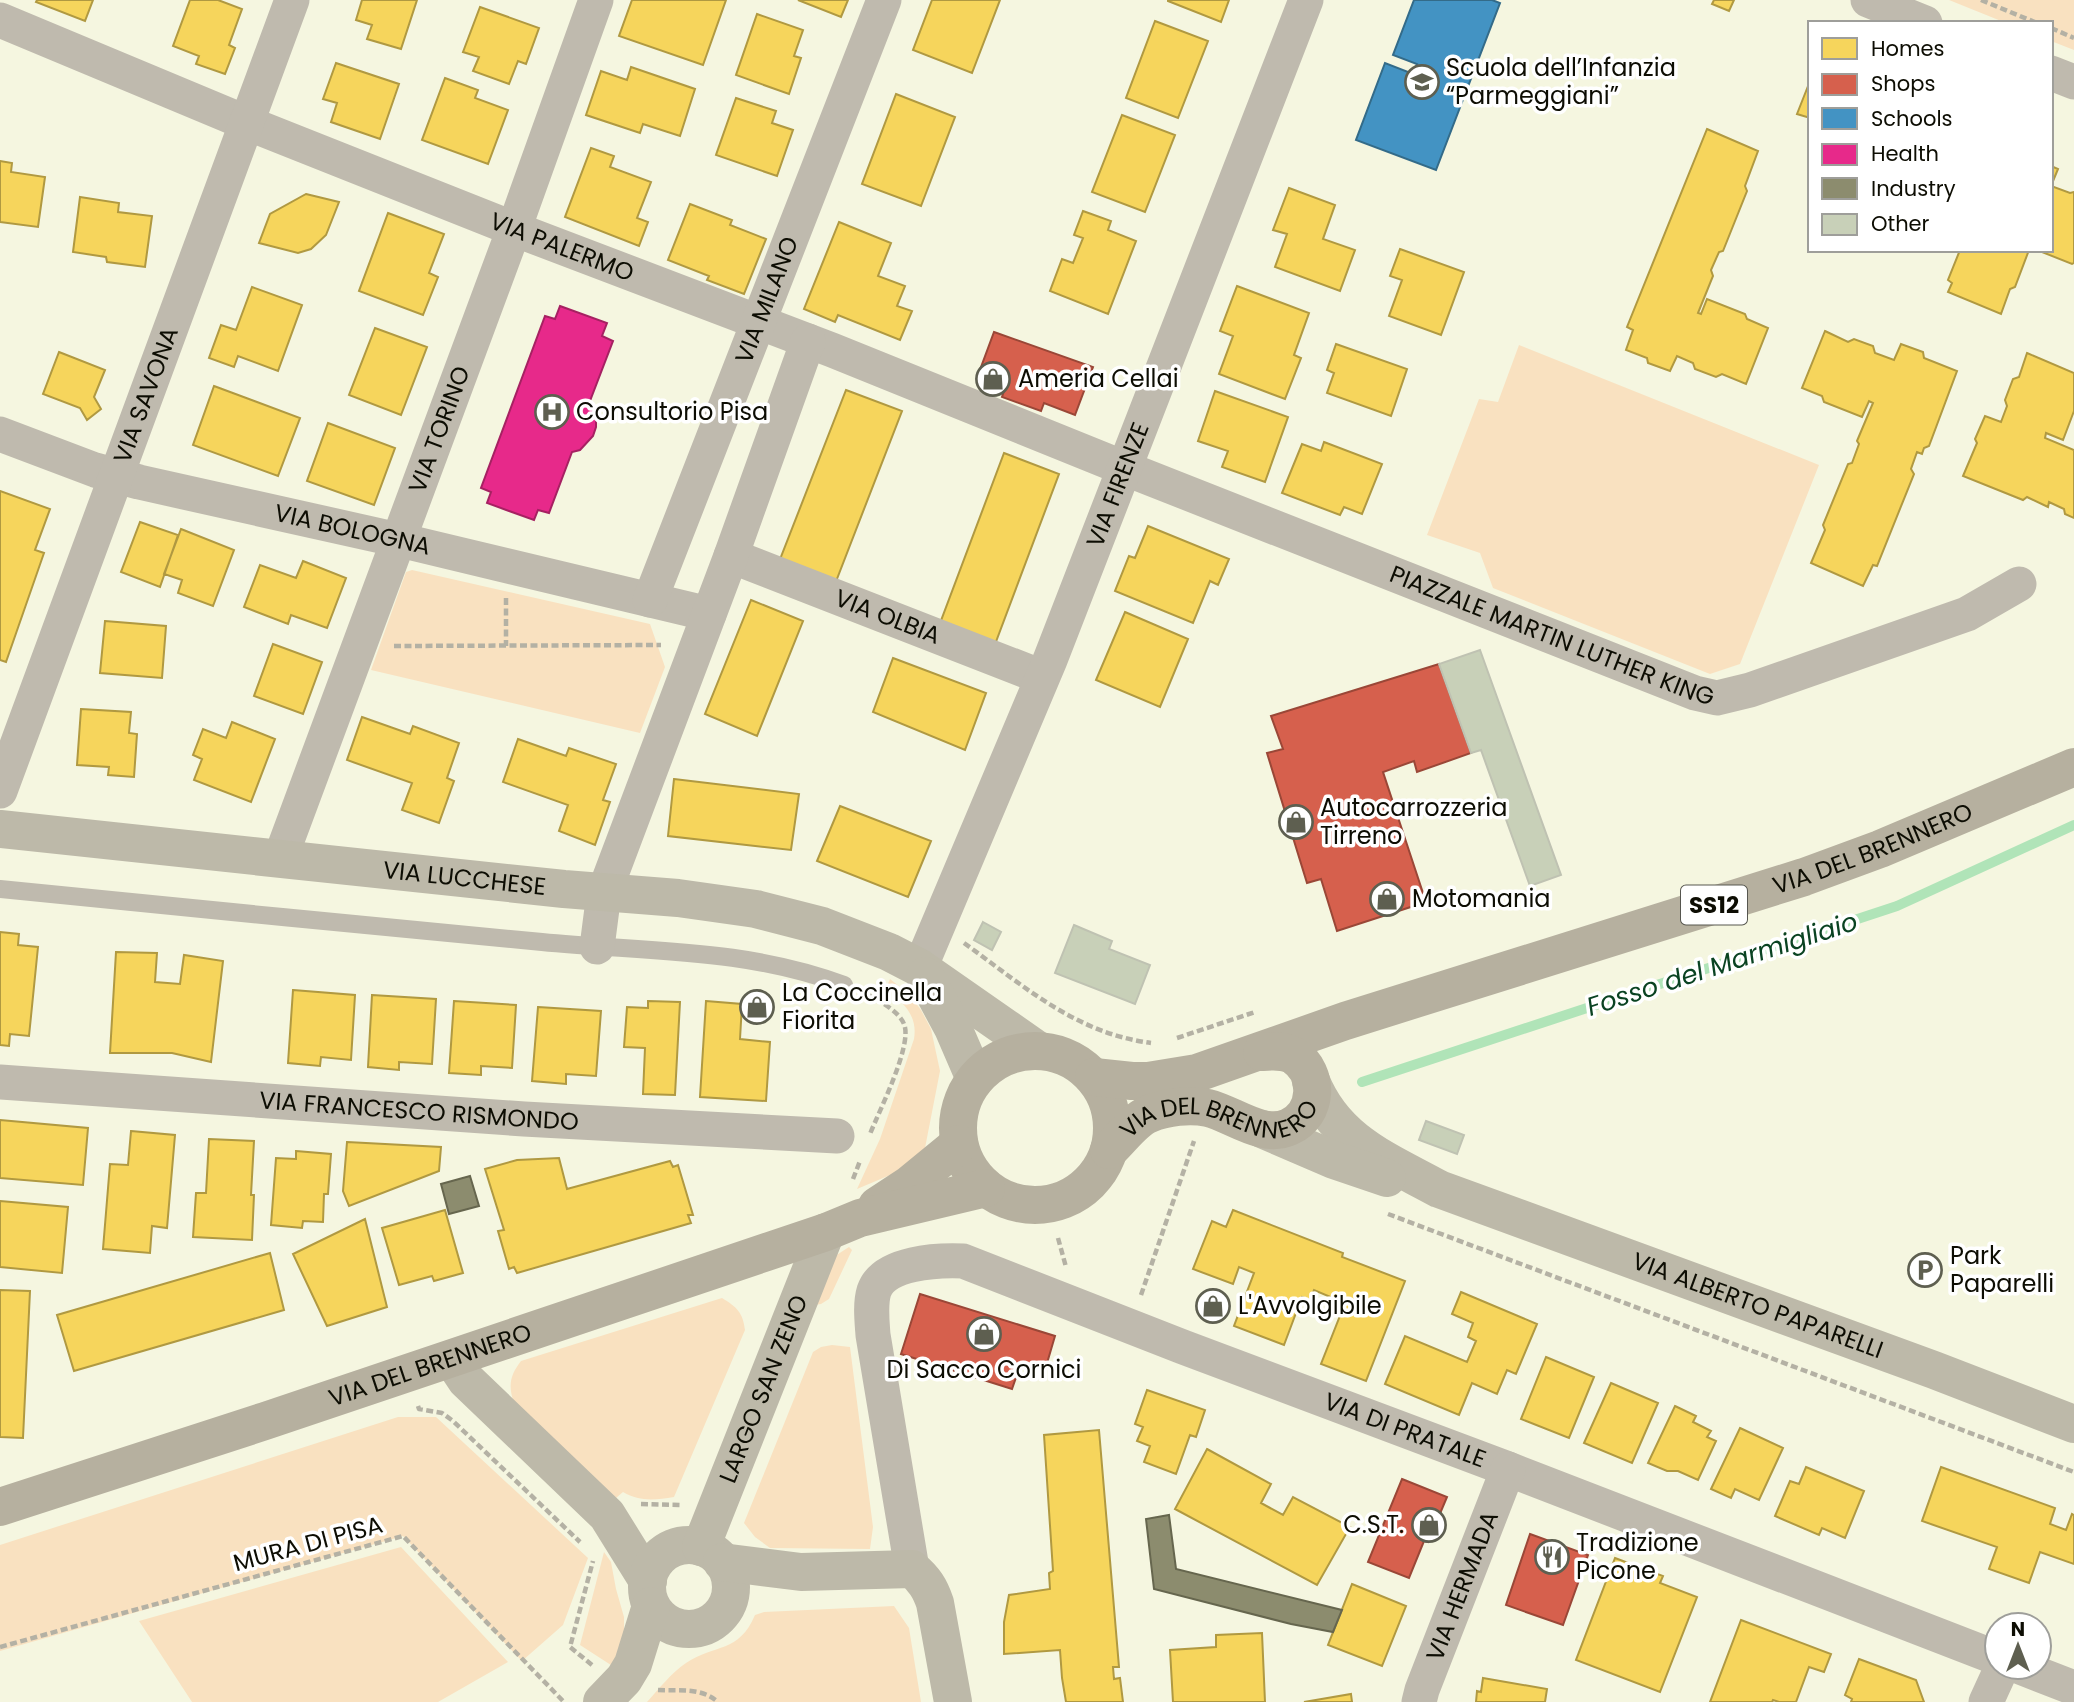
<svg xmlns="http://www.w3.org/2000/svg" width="2074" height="1702" font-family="Poppins,sans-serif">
<rect width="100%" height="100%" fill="#f5f6e0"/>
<path fill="#f9e1c0" d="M1949,0H2074V50L2051,41V23H2006Z
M1519,345L1819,465L1740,664L1710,674L1493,588L1480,553L1427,535L1479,399L1498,402Z
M412,570L650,624L665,667L640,733L371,670L406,572Z
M890,979L909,994L921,1010L931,1029L940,1071L925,1148L902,1170L857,1189L880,1139L914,1039C918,1015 903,1003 886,988Z
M849,1247L852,1250L829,1299L821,1304L807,1306L835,1256Z
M722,1298C737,1307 743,1313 745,1330L674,1497C655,1500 640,1502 623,1492L616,1498L513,1400C508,1384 511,1374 521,1361Z
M832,1345L850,1347L873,1527L870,1549L770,1548L755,1537L744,1523L813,1352L821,1347Z
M398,1417H436L588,1558L563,1625L522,1661L403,1536L0,1651V1545Z
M401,1547L508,1662L438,1702H192L139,1621Z
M604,1552L611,1562L616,1589L624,1617V1640L614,1667L580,1645Z
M894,1606L909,1628L921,1702H647C659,1689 671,1673 686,1663C715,1644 739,1653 755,1615L764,1612Z"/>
<path fill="#f6d55c" stroke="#b09941" stroke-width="2" d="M37,0H93L85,21L36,2Z
M190,0H218L242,9L229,45L235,48L225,74L196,64L199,56L173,46Z
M362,0H417L401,49L367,39L372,25L356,20Z
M632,0H726L703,65L619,36Z
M798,0H848L841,17Z
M932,0H1000L972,73L913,50Z
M1168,0H1229L1221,22L1168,1Z
M1714,0H1734L1729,11L1712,4Z
M480,7L539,28L526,64L518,61L509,84L473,71L479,57L463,52Z
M757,14L803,30L794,56L801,58L789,94L736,75Z
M1155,21L1208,41L1178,118L1126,98Z
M336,63L399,84L380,139L331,122L337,103L323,99Z
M631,67L695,89L680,136L643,124L640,133L586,115L601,71L627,80Z
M445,78L478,90L475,98L508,110L488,164L422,140Z
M1810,81V118L1797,114Z
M896,94L955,117L921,206L862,184Z
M736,98L776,111L772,123L793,130L777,176L716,155Z
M1122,115L1175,135L1145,212L1092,192Z
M1707,129L1758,151L1745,186L1747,191L1723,251L1719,252L1711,270L1713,276L1698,313L1701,314L1707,299L1745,314L1747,319L1768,328L1746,384L1722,374L1716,377L1695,369L1693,363L1677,356L1670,371L1648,363L1647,358L1626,350L1633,330L1627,327Z
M591,148L614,156L610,167L651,182L637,218L648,222L639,246L565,217Z
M0,161L12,163L11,172L45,177L38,227L0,222Z
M2051,166L2058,169L2051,186L2070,193L2074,192V263L2072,264L2037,250H2051Z
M1289,188L1335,205L1323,239L1355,250L1340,291L1275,267L1287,234L1273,230Z
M306,194L339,202L326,235L311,249L298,253L259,243L270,214Z
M80,197L119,203L118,212L152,216L145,267L107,262L106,257L73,252Z
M690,204L732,220L730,225L766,239L744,294L707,280L709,276L668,260Z
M1083,211L1111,221L1108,230L1136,241L1108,314L1050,291L1062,259L1073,263L1083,238L1074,235Z
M388,213L444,234L429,273L438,277L423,315L359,291Z
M839,222L891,243L878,276L905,286L897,306L912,311L900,340L838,315L835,322L804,309Z
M1400,249L1464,272L1441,335L1389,316L1402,280L1390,276Z
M1960,250H2029L2015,287L2010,289L2001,314L1948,292L1952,283L1948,280Z
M1237,286L1309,313L1294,355L1301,358L1285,399L1219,374L1233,336L1220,331Z
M252,287L302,305L278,371L238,356L234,367L209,358L221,325L236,330Z
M375,328L427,347L401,415L349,395Z
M1825,331L1848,342L1854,339L1873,346L1875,353L1894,360L1901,344L1923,352L1924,358L1957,371L1929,446L1924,448L1922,454L1917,452L1911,469L1914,474L1877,566L1873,565L1863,586L1811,563L1825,530L1823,525L1848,464L1852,463L1859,444L1857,441L1873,403L1869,401L1862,417L1824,402L1822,396L1802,388Z
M1336,344L1407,369L1391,416L1327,393L1334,373L1327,370Z
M59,352L105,370L94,397L101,409L87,420L80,408L43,394Z
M2027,353L2074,373V411L2063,440L2046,433L2045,438L2074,450V518L2065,514L2064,509L2049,502L2048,507L2027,497L2023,500L1963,476L1977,443L1975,439L1985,416L2001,422L2007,406L2005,400L2013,379L2019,377Z
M214,386L300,418L278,476L193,445Z
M846,390L902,411L835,584L779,562Z
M1215,391L1288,417L1265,482L1222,467L1228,451L1198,441Z
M328,423L395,448L374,505L307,481Z
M1324,442L1382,464L1362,514L1344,507L1340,515L1282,493L1302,444L1321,451Z
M1004,453L1059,474L994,647L939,626Z
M0,491L50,509L35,550L44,553L6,662L0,660Z
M140,522L178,535L160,587L121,572Z
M1148,526L1229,559L1218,585L1210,581L1193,623L1115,591L1129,556L1135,558Z
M181,529L234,550L213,606L178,593L182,580L164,574Z
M303,561L346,578L327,628L291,615L288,624L244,607L260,565L296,578Z
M751,600L803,621L757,736L705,714Z
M1125,612L1188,639L1160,707L1096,680Z
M105,621L166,626L162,678L100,673Z
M273,644L322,662L303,714L254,696Z
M893,658L986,693L965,750L873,712Z
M81,709L131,712L129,733L137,734L134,777L108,775L109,767L77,765Z
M362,717L410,734L413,726L459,743L447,778L454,781L439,823L402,810L412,783L347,760Z
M232,722L275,739L251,802L194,780L202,759L193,755L203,729L226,738Z
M518,739L566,756L569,748L616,764L603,800L610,802L595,845L559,831L568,805L503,782Z
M674,779L799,794L791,850L668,836Z
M840,806L931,841L908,897L817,861Z
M0,932L19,934L18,945L38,947L29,1036L10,1034L9,1046L0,1045Z
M116,952L157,953L155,982L180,984L184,955L223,961L211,1062L172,1053H110Z
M293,990L355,995L351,1060L321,1057L320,1066L288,1063Z
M372,995L436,999L432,1064L399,1062V1070L368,1067Z
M454,1001L516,1005L512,1068L481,1066V1075L449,1073Z
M648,1001L680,1002L675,1095L643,1094L645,1048L624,1047L627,1007L648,1008Z
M706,1001L742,1004L740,1039L770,1042L766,1101L700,1097Z
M538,1007L601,1011L596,1076L566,1074V1084L532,1081Z
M0,1120L88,1128L83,1185L0,1178Z
M131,1131L175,1135L167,1228L152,1226L150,1253L103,1249L110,1164L128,1165Z
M209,1139L254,1141L251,1195H254L252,1240L193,1237L196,1193H206Z
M347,1142L441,1147L439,1171L349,1206L343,1191Z
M296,1151L331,1154L328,1194H324L323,1222L303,1221L302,1228L271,1225L276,1158L296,1159Z
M559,1158L567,1189L670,1161L673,1167L678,1165L693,1215H688L691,1223L517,1273L514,1267L509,1269L498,1231L504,1230L485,1169L517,1160Z
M0,1201L68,1207L62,1273L0,1267Z
M445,1210L463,1273L434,1281L432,1276L399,1285L382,1228Z
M1233,1210L1343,1253L1342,1257L1405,1281L1366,1381L1321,1364L1345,1303L1314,1290L1310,1300L1302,1297L1284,1345L1234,1326L1254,1273L1239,1267L1233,1284L1193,1269L1212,1221L1226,1227Z
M365,1219L387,1307L327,1326L293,1254Z
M270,1253L284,1310L74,1371L57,1315Z
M0,1290L30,1291L23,1438L0,1437Z
M1461,1292L1537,1324L1516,1374L1507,1370L1497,1394L1472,1383L1459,1415L1385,1384L1405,1336L1467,1362L1476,1341L1468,1337L1473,1323L1452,1314Z
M1546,1357L1594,1377L1569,1438L1521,1419Z
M1611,1383L1658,1403L1632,1463L1584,1443Z
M1147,1390L1205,1410L1196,1437L1190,1435L1176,1474L1144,1462L1150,1446L1137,1441L1143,1427L1135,1424Z
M1675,1406L1696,1416L1693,1422L1711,1431L1707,1437L1716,1441L1698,1480L1678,1471H1667L1648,1463Z
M1740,1428L1783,1448L1759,1500L1735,1489L1731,1498L1711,1489Z
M1099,1430L1119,1667H1113L1114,1679L1120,1678L1123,1702H1066L1062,1678L1060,1650L1004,1654V1622L1009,1595L1050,1589L1049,1573L1053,1571L1044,1435Z
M1207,1449L1271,1484L1261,1503L1283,1515L1293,1497L1350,1527L1317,1585L1175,1509Z
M1806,1467L1864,1491L1845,1538L1822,1528L1819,1535L1775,1516L1790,1481L1799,1484Z
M1941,1467L2055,1508L2050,1524L2066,1530L2072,1514L2074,1515V1564L2040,1552L2029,1583L1989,1569L1997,1547L1922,1521Z
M1615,1558L1663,1576L1660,1583L1697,1597L1660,1692L1576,1660Z
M1352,1584L1406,1606L1382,1666L1328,1645Z
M1741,1620L1831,1654L1824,1672L1809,1667L1796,1702H1779L1773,1700L1772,1702H1710Z
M1262,1633L1265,1702H1173L1170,1650L1216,1647V1635Z
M1859,1659L1916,1680L1924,1702H1851L1852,1699L1845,1695Z
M1483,1678L1547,1689L1545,1702H1476L1477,1691L1481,1692Z
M1351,1694L1352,1702H1304Z"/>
<path fill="#d6604d" stroke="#9a4737" stroke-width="2" d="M994,332L1093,367L1075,415L1044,403L1041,411L1002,397L1005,388L977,378Z
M1439,664L1471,753L1417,772L1414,761L1383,772L1426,902L1337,931L1321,879L1307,883L1267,753L1283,749L1271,716Z
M920,1294L1055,1336L1045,1370L1021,1363L1012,1389L901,1354Z
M1402,1479L1447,1497L1428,1542L1424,1541L1409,1578L1368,1562Z
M1530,1534L1588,1555L1563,1625L1506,1605Z"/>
<path fill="#4393c3" stroke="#336b89" stroke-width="2" d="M1414,0H1492L1500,3L1436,170L1356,140L1385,63L1413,74L1417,64L1393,55Z"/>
<path fill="#e7298a" stroke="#a62162" stroke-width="2" d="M560,306L607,323L602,336L613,341L590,401L596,416V427L593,436L580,450L572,452L549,513L538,510L534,520L487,503L491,492L481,488L545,316L555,319Z"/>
<path fill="#8c8c6e" stroke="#66664e" stroke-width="2" d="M470,1176L479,1206L449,1214L441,1184Z
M1169,1515L1176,1569L1342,1610L1333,1632L1291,1624L1154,1589L1146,1519Z"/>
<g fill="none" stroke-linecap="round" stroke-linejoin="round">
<path stroke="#b0e4b8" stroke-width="10" d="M1362,1082L1897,906L2074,825"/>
</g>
<path fill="#c8d0b8" stroke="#bfc2b2" stroke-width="2" d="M1480,650L1561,875L1530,886L1481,750L1471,753L1439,664Z
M983,922L1001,932L992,950L974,940Z
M1074,925L1112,941L1109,949L1150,965L1135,1004L1055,973Z
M1426,1121L1464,1135L1457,1154L1419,1140Z"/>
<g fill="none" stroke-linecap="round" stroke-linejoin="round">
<path stroke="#b4b1a4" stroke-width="4.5" stroke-dasharray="7 3.5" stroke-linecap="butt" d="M1981,0L2037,23
M2051,28L2074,38
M506,598V646
M394,646L661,645
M964,943C1024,986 1075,1033 1151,1043
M866,994C878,1000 899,1011 904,1024C913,1045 879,1111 870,1134
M1177,1038L1255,1012
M853,1179L860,1161
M1388,1214L2074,1472
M1058,1238L1066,1267
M1141,1295L1194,1141
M418,1406L419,1409L442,1413L453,1421L580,1542
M641,1504L682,1505
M0,1647L403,1536L564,1702
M592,1665L570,1647L593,1561
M658,1690C679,1691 701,1687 718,1702"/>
<path stroke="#bfbaae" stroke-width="18" d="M0,889C181,907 361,925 542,942C646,952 745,948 844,985"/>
<g stroke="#bfbaae" stroke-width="35">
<path d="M1868,0L1925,23"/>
<path id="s1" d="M0,20L247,123L514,229L832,350L1124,468L1695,693L1717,698L1750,690L1967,614L2019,584"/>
<path d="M2051,73L2074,82"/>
<path id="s2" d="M0,434L95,470L139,482L412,543L709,614"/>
<path id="s3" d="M731,556L1042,677"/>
<path id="s4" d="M650,600L884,0"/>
<path id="s5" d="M0,791L292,0"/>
<path id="s6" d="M280,859L514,229L596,0"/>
<path d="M597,947L604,893L731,556L808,341"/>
<path id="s7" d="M920,968L1050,660L1306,0"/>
<path id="s8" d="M0,1082L524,1119L837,1136"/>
<path id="s9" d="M912,1569L873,1335C872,1321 870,1304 874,1291C884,1262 938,1260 963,1261L1183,1347L1508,1469L1997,1658"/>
<path d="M2020,1667L2074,1688"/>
<path id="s10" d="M1419,1702L1422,1690L1508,1469"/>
<path d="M1986,1702L2002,1667"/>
</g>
<g stroke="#bdb9a9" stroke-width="38">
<path id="s11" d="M0,829L564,889L678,898L756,909L822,926L889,952L920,968L1039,1051"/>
<path d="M925,976L953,1028L975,1079"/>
<path id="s12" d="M1311,1081C1335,1141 1386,1160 1439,1189L1934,1370L2074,1424"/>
<path d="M1262,1129L1334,1160L1387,1178"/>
<path d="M452,1359L466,1380L607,1515L648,1581"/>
<circle cx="689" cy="1587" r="42"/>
<path id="s13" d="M701,1547L826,1232"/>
<path d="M722,1562L801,1572L912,1569C924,1579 930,1588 935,1603L953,1702"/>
<path d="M602,1702L624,1679L633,1664L651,1606"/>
</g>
<g stroke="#b6b09f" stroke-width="38">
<circle cx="1035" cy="1128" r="77"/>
<path id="s14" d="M1094,1077L1132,1081H1148L1197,1073L1345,1021L1804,877L1880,849L2074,767"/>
<path id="s15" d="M1109,1150C1122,1138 1134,1120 1149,1114C1166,1107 1190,1104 1208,1108C1233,1114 1262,1139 1289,1127C1318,1114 1320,1073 1294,1056C1284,1050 1273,1051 1262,1052"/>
<path d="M877,1206L909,1185L959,1144"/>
<path id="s16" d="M0,1507L265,1421L826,1232L860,1218L986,1188"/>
</g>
</g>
<defs>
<g id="school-ring" transform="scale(1.75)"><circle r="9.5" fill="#fff" stroke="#5e5f50" stroke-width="1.5"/><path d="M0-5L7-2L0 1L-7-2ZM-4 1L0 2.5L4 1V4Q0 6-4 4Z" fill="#5e5f50"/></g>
<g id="shop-ring" transform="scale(1.75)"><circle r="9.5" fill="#fff" stroke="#5e5f50" stroke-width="1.5"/><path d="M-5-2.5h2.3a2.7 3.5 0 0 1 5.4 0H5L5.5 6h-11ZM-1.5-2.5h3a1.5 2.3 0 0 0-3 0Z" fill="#5e5f50"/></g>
<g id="hospital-ring" transform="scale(1.75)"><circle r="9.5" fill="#fff" stroke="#5e5f50" stroke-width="1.5"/><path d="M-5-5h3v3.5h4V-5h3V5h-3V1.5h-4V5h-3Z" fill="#5e5f50"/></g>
<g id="parking-ring" transform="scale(1.75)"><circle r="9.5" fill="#fff" stroke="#5e5f50" stroke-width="1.5"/><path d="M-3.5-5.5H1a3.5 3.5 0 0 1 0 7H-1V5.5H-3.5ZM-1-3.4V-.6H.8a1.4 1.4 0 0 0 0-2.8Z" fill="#5e5f50"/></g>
<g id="restaurant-ring" transform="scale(1.75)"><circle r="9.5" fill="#fff" stroke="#5e5f50" stroke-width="1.5"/><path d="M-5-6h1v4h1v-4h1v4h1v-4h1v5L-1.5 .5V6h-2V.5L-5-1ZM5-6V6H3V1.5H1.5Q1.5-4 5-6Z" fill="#5e5f50"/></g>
</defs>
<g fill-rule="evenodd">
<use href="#school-ring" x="1422" y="82"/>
<use href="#shop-ring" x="993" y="379"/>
<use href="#hospital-ring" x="552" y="412"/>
<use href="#shop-ring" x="1296" y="822"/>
<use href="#shop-ring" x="1387" y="899"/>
<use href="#shop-ring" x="757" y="1007"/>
<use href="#parking-ring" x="1925" y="1270"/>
<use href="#shop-ring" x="1213" y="1306"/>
<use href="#shop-ring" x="984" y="1334"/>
<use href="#shop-ring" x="1429" y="1525"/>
<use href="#restaurant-ring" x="1552" y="1557"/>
</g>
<g text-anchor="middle" stroke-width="7" stroke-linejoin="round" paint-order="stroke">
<rect fill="#fff" stroke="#56564f" stroke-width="2" x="1681" y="885.5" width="66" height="39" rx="5"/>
<g font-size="23" font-weight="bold" fill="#0d0d03">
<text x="1714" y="913">SS12</text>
</g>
<g font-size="24" fill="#0d0d03" stroke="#fff" text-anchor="start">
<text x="1446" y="76">Scuola dell’Infanzia<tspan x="1446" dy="28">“Parmeggiani”</tspan></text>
<text x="1018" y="387">Ameria Cellai</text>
<text x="576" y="420">Consultorio Pisa</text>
<text x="1320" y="816">Autocarrozzeria<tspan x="1320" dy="28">Tirreno</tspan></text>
<text x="1412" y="907">Motomania</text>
<text x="782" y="1001">La Coccinella<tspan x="782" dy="28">Fiorita</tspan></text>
<text x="1950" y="1264">Park<tspan x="1950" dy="28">Paparelli</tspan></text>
<text x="1238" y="1314">L'Avvolgibile</text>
<text x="984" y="1378" text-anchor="middle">Di Sacco Cornici</text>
<text x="1404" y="1533" text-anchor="end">C.S.T.</text>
<text x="1576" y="1551">Tradizione<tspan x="1576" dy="28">Picone</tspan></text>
</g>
<g font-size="24" fill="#0d0d03" stroke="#fff">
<text dy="8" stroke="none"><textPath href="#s1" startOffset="606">VIA PALERMO</textPath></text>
<text dy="8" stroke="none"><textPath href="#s4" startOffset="322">VIA MILANO</textPath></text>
<text dy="8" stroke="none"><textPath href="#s5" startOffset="422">VIA SAVONA</textPath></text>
<text dy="8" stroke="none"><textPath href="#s6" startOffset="458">VIA TORINO</textPath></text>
<text dy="8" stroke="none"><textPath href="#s7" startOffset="522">VIA FIRENZE</textPath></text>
<text dy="8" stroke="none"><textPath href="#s2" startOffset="366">VIA BOLOGNA</textPath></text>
<text dy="8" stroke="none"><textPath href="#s3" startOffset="168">VIA OLBIA</textPath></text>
<text dy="8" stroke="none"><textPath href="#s1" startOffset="1670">PIAZZALE MARTIN LUTHER KING</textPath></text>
<text dy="8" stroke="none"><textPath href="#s14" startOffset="816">VIA DEL BRENNERO</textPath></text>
<text dy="8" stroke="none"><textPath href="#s11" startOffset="467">VIA LUCCHESE</textPath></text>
<text dy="8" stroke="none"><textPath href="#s8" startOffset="420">VIA FRANCESCO RISMONDO</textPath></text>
<text dy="8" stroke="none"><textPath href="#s15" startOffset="128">VIA DEL BRENNERO</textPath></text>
<text dy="8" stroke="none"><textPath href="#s12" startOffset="511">VIA ALBERTO PAPARELLI</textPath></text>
<text dy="8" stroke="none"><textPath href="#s16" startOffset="453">VIA DEL BRENNERO</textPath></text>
<text dy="8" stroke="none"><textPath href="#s13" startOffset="170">LARGO SAN ZENO</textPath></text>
<text dy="8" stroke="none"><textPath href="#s9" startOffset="854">VIA DI PRATALE</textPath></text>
<text transform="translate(308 1544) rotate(-15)" y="8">MURA DI PISA</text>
<text dy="8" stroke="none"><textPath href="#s10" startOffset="124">VIA HERMADA</textPath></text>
</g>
<g font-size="26" font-style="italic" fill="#0a4322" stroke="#fff">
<text transform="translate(1722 964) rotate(-18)" y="9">Fosso del Marmigliaio</text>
</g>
</g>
<rect x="1808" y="21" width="245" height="231" fill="#ffffff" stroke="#9e9e9a" stroke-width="2"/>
<rect x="1822" y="38" width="35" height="21" fill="#f6d55c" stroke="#9e9e9a" stroke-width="2"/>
<text x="1871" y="56" font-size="21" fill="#0d0d03">Homes</text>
<rect x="1822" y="74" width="35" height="21" fill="#d6604d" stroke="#9e9e9a" stroke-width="2"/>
<text x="1871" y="91" font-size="21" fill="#0d0d03">Shops</text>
<rect x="1822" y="108" width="35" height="21" fill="#4393c3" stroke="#9e9e9a" stroke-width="2"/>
<text x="1871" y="126" font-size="21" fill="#0d0d03">Schools</text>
<rect x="1822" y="144" width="35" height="21" fill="#e7298a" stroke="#9e9e9a" stroke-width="2"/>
<text x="1871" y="161" font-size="21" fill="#0d0d03">Health</text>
<rect x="1822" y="178" width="35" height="21" fill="#8c8c6e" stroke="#9e9e9a" stroke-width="2"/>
<text x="1871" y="196" font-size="21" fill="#0d0d03">Industry</text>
<rect x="1822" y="214" width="35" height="21" fill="#c8d0b8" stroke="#9e9e9a" stroke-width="2"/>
<text x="1871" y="231" font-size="21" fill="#0d0d03">Other</text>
<g transform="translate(2018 1646)"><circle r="33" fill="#ffffff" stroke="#9e9e9a" stroke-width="2"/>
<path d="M0-5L12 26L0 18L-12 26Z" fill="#5e5f50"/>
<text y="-10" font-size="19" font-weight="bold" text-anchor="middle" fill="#0d0d03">N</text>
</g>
</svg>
